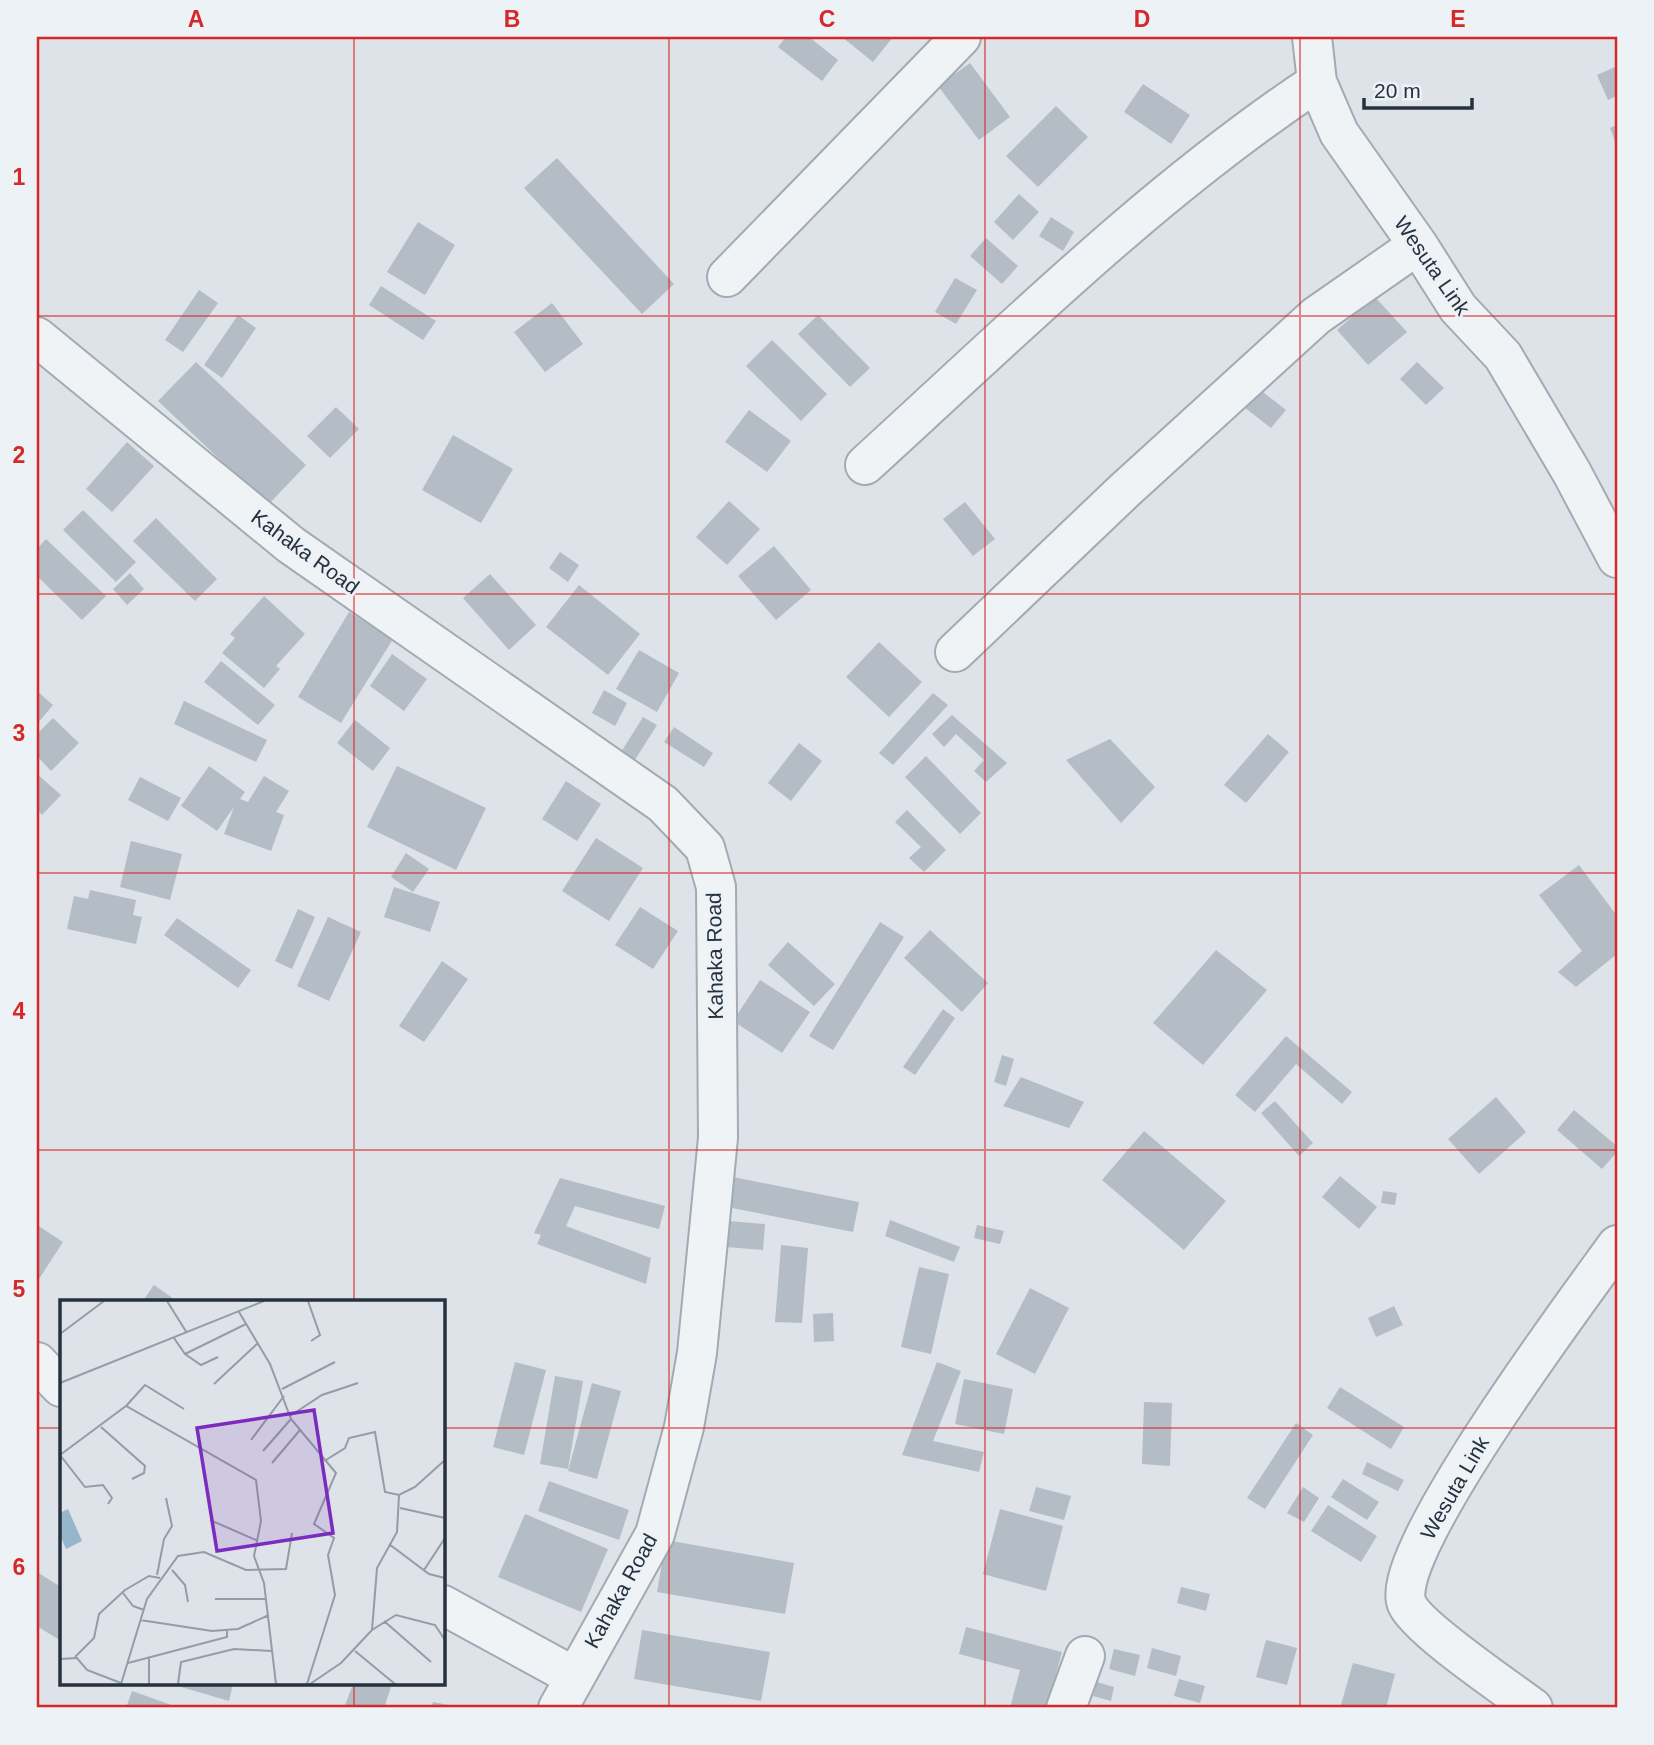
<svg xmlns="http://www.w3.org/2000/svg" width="1654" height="1745" font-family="Helvetica,sans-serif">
<rect width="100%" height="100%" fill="#dde3e8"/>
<path fill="#b4bdc5" d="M786,37H809L838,60L822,81L778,47Z
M842,37H893L873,62Z
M970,63L1010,117L979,140L938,86Z
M1617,66V96L1608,100L1597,75Z
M1143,84L1190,115L1171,144L1124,112Z
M1056,106L1088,137L1038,187L1006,156Z
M1617,125V147L1610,128Z
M557,158L674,284L642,314L524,188Z
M1019,194L1039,212L1013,240L994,222Z
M1051,217L1074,232L1063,251L1039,236Z
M418,222L455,245L425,295L387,272Z
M986,238L1018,266L1002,284L970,256Z
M955,278L977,290L956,324L935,312Z
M381,286L436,321L423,340L369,305Z
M199,290L218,303L183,352L165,340Z
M1375,297L1407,332L1368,365L1337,330Z
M552,303L583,344L545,372L514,332Z
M238,315L256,328L222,378L204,365Z
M818,315L870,368L850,387L798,334Z
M772,340L827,394L801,421L746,366Z
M196,362L306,465L268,505L158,401Z
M1417,362L1444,388L1426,405L1400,379Z
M1255,386L1286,410L1271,428L1240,404Z
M336,407L359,429L330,458L307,436Z
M749,410L791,441L767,472L725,442Z
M453,435L513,469L481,523L422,490Z
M127,442L154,466L112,512L86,489Z
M729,501L760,529L727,565L696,537Z
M965,502L995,539L973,556L943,519Z
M83,510L136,562L116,582L63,530Z
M156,518L217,579L195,601L133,541Z
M46,539L106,596L82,620L37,576V549Z
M774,546L811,590L776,620L738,576Z
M560,552L579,565L568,582L549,568Z
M130,573L144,589L127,605L113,589Z
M490,574L536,625L509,650L463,598Z
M579,585L640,634L608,675L546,627Z
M264,596L305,634L276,666L280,669L264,688L222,653L235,638L230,634Z
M349,612L393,639L341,723L298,697Z
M879,642L922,682L889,717L846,677Z
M639,650L679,673L657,712L616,689Z
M392,654L427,679L404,711L370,686Z
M221,661L275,705L258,725L204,682Z
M604,690L627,703L615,726L592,713Z
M37,691L53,705L37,724Z
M933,693L948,705L893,765L879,753Z
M184,701L267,740L256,762L174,724Z
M952,715L1007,763L986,782L974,771L984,760L956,734L944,747L932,734Z
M643,717L657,725L631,766L618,757Z
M53,718L79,743L51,771L37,756V734Z
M355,720L390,748L373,771L337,743Z
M674,727L713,753L704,767L664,742Z
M1268,734L1289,752L1246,803L1224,785Z
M1110,739L1155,787L1121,823L1066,760Z
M799,743L822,761L791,801L768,783Z
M926,756L981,813L960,834L905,777Z
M209,766L245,792L240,799L248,802L264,776L289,791L276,812L284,815L271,851L224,834L234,807L217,831L181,806Z
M397,766L486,808L456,870L367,827Z
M37,774L61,795L42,815L37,810Z
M140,777L181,798L168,821L128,800Z
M566,781L601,804L577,841L542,819Z
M907,810L946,850L924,872L909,858L921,847L895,822Z
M596,838L643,868L609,921L562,891Z
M131,841L182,854L170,900L120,887Z
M406,853L429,869L413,892L391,877Z
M1579,865L1617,916V954L1576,987L1558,972L1582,951L1539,895Z
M394,887L440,902L430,932L384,917Z
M90,890L136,900L133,915L142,917L136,944L67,929L74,896L88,899Z
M640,907L678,931L653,969L615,945Z
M298,909L315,917L292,969L275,961Z
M328,917L361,932L329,1001L297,986Z
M177,918L251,970L238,988L164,935Z
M880,922L904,937L833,1050L809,1036Z
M930,930L988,983L962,1012L904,958Z
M788,942L835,984L814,1006L768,965Z
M1216,950L1267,990L1203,1065L1153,1023Z
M442,961L468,979L424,1042L399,1026Z
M760,980L810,1012L782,1053L733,1021Z
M943,1009L955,1018L915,1075L903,1067Z
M1286,1036L1352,1092L1342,1104L1296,1064L1255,1112L1235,1095Z
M1002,1055L1014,1059L1006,1086L994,1082Z
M1021,1077L1084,1102L1069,1128L1003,1106Z
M1496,1097L1526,1132L1479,1174L1448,1139Z
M1275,1101L1313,1143L1299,1156L1261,1113Z
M1574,1110L1617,1146V1152L1602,1169L1557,1130Z
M1144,1131L1226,1201L1184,1250L1102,1180Z
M728,1176L859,1202L853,1232L722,1206Z
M1340,1176L1377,1207L1359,1229L1322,1197Z
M560,1178L665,1206L659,1229L575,1206L566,1226L651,1258L646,1284L537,1244L541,1235L534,1233Z
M1383,1191L1397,1193L1395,1205L1381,1203Z
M717,1220L765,1224L763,1250L714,1246Z
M890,1220L960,1247L954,1262L885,1236Z
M37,1225L63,1242L37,1282Z
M977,1225L1004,1231L1000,1244L974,1238Z
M781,1245L808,1248L802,1323L775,1322Z
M919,1267L949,1274L931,1354L901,1347Z
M154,1285L178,1302H142Z
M1030,1288L1069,1308L1035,1374L996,1354Z
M1394,1306L1403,1325L1376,1337L1368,1318Z
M833,1313L834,1341L814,1342L813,1314Z
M515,1362L546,1370L524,1455L493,1447Z
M937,1362L961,1371L933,1441L984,1452L979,1472L902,1455Z
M555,1376L583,1381L568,1469L540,1464Z
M964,1379L1013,1389L1004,1434L955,1424Z
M592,1383L621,1391L597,1479L568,1471Z
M1340,1387L1404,1427L1391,1449L1327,1408Z
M1144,1402L1172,1403L1170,1466L1142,1464Z
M1296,1423L1313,1435L1265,1509L1247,1498Z
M1367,1462L1404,1480L1398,1491L1362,1474Z
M1343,1479L1379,1502L1367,1520L1331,1497Z
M549,1481L629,1510L619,1540L538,1511Z
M1036,1487L1071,1496L1064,1520L1029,1511Z
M1303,1487L1319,1498L1304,1522L1287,1513Z
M1328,1505L1377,1536L1361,1562L1311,1531Z
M1000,1509L1063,1526L1046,1591L983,1574Z
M525,1514L608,1549L581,1612L498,1577Z
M666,1540L794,1563L785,1614L657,1592Z
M37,1572L61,1587V1641L37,1626Z
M1181,1587L1210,1594L1206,1611L1177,1603Z
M966,1627L1062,1652L1047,1708H1010L1020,1670L959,1654Z
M642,1630L770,1652L761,1701L634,1679Z
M1266,1640L1297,1648L1287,1685L1256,1677Z
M1152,1648L1181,1656L1176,1676L1147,1668Z
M1114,1649L1140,1655L1135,1676L1109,1669Z
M1353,1663L1395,1674L1386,1708H1340Z
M1179,1679L1205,1686L1200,1703L1174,1696Z
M1097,1682L1114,1687L1111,1701L1093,1696Z
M171,1684H233L229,1701Z
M353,1684H380L391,1687L384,1708H344Z
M132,1691L180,1708H126Z
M433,1702L459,1707V1708H431Z"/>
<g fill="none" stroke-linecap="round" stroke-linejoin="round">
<g stroke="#a2aab2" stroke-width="42">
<path id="minor" d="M1312,37L1317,82L1339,133L1418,245L1458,308L1503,356L1572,473L1617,558
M727,277L961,37
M37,337L291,545L663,804L705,848L716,887L718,1138L697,1353L684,1427L655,1534L558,1708
M865,465C1011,332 1153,191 1317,82
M955,652L1125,490L1316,316L1418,245
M37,1362L61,1387
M443,1605L573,1676
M1066,1708L1085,1656
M1533,1708C1508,1689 1417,1628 1407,1604C1385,1556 1582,1294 1617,1245"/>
</g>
<use href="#minor" stroke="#f0f3f6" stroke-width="38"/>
</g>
<path fill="none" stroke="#d62828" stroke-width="2" stroke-opacity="0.55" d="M354,37V1302M669,37V1708M985,37V1708M1300,37V1708M37,316H1617M37,594H1617M37,873H1617M37,1150H1617M37,1428H61M443,1428H1617M354,1684V1708"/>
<g text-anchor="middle" stroke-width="6" stroke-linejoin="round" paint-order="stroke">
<g font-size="21" fill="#263240" stroke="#edf2f6">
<text transform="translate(1432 266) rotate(55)" y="7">Wesuta Link</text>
<text transform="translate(305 552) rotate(36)" y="7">Kahaka Road</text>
<text transform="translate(715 956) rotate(-91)" y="7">Kahaka Road</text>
<text transform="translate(1455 1488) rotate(-60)" y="7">Wesuta Link</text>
<text transform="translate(621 1591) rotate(-61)" y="7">Kahaka Road</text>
</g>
</g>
<g transform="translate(60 1300)">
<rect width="385" height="385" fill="#dde3e8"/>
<path d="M8,209L22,241L6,249L0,235V213Z" fill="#96b6cb"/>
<path fill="none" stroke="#949ca5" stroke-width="2" d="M107,1L127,33M248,1L260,35L251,41M179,12L210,64L231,119L276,173L254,224L274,238L268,255L275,295L247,384M0,34L44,1M114,38L125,54L141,65L158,57M125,54L186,24M0,83L204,1M154,84L198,43M222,89L275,62M66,106L85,85L124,109M230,116L262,95L298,83M41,127L85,166L84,173L72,179M191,140L224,96M203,151L231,119M0,155L66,106L196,180L201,221L194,256L204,283L216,384M0,155L25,187L43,185L52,198L48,204M266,160L285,148L289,138L315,132L325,192L339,195L355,187L385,160M212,163L240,130M340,208L385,218M150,220L196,240M329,244L369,274L385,278M112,270L125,285L128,302M364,270L385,238M97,275L104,239L112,226L106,198M63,293L73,306L84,310M155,299H206M80,320L152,331L178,329L209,315M324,321L371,362M312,330L336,315L375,325L385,340M295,351L335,384M15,357L34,338L39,314L65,290L89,276L100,278M0,359L17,358L27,370L61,383M68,363L167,337V329M61,384L87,299L118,256L144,252L186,270L226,269L232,233M89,384V358M118,384L121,362L174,349L212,351M250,384L281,363L312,330L317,268L337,232L339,195"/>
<path fill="#7b2cbf" fill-opacity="0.15" stroke="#7b2cbf" stroke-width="3.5" d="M254,110L273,233L157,251L137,128Z"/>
<rect width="385" height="385" fill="none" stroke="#263240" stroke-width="3.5"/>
</g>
<rect width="1654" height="1745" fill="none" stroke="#edf2f6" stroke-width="77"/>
<path d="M1364 98v10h108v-10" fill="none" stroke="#263240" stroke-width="3.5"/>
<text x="1374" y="98" font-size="21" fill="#263240" stroke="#edf2f6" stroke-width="5" paint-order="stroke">20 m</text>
<rect x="38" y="38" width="1578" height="1668" fill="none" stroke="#d62828" stroke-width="2.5"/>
<g font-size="23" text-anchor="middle" font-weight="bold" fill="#d62828">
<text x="196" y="27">A</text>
<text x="512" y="27">B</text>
<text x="827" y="27">C</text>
<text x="1142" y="27">D</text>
<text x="1458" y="27">E</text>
<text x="19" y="185">1</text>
<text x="19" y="463">2</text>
<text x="19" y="741">3</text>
<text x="19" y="1019">4</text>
<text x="19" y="1297">5</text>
<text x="19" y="1575">6</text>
</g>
</svg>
